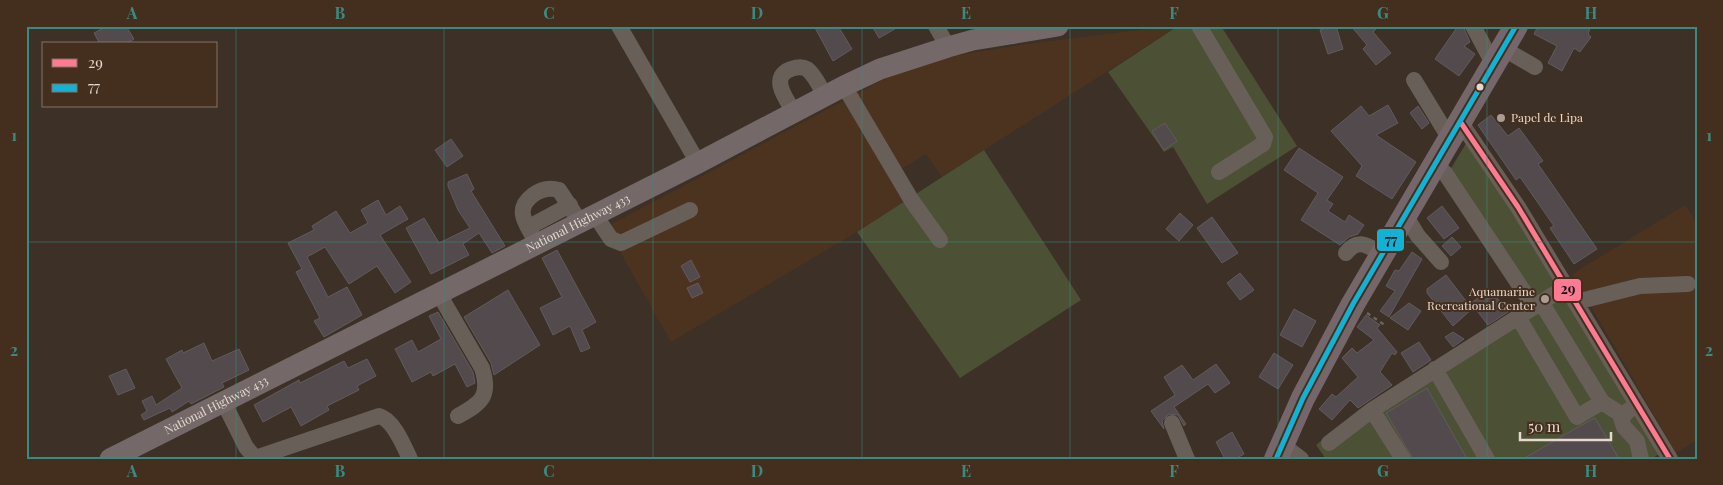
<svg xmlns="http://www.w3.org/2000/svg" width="1723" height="485" font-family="'Playfair Display',serif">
<rect width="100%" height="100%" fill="#3c3027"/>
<path fill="#4b331f" d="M1170,26H1178L942,177L926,154L898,171L854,95L894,74L953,56L1020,45Z
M843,101L906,200L857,232L671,342L606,227Z
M1685,205L1697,223V440L1676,453L1572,274Z"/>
<path fill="#4c5034" d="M1178,26H1221L1297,146L1207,204L1173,147L1164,152L1108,72Z
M1468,140L1664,451L1651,459H1326L1316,445L1361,408L1525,303L1444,180Z
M984,150L1081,300L960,378L857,232Z"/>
<path fill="#524a4c" stroke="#625b5c" d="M107,26H126L134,39L126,44H100L94,33Z
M814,26H838L852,49L833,61Z
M872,26H900L879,38Z
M1331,26H1336L1343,49L1328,54L1320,30Z
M1351,26H1379L1373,32L1391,53L1376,65L1363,49L1367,45Z
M1458,26H1463L1470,42L1464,46L1475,54L1459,76L1435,59Z
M1538,26H1591L1588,34L1591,37L1580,52L1574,48L1562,71L1548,63L1557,46L1534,34Z
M1388,105L1398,123L1376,135L1416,162L1392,199L1356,176L1362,166L1331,131L1361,106L1369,116Z
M1418,106L1429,123L1422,129L1410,113Z
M1491,115L1508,136L1519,128L1543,161L1538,164L1597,249L1574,264L1550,228L1554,226L1520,177L1516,180L1478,125Z
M1165,123L1177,141L1164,150L1152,131Z
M451,139L463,156L447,167L435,150Z
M1299,148L1343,177L1327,200L1333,204L1328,211L1345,222L1349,215L1364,225L1358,234L1349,237L1340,245L1301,220L1318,193L1284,170Z
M467,174L474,189L471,191L505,246L492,253L479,233L463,244L469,255L431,274L406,228L424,218L439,243L470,228L458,210L448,186V182Z
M378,200L386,215L400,206L408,219L380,235L411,282L395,293L377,266L349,284L325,247L307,257L328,297L347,287L362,315L324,337L314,321L320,318L296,272L302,269L288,243L314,230L312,226L336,211L350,233L368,223L361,210Z
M1442,206L1459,228L1444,239L1427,218Z
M1180,213L1193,225L1179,241L1166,229Z
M1212,217L1238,253L1222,263L1197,228Z
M1452,237L1461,247L1451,256L1442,246Z
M557,250L596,322L582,330L590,348L581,352L570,326L553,335L540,308L562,297L542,258Z
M1412,252L1422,259L1389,317L1380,311L1395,291L1386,286L1395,270L1399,271Z
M691,260L700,277L690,282L681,266Z
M1240,273L1254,290L1240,300L1227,283Z
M1446,275L1472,309L1453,326L1427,293V289Z
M698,283L703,293L692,298L687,288Z
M1490,289L1508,312L1488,325L1471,303Z
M508,290L540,345L494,375L491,363L464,317Z
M1409,303L1421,311L1408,330L1390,318Z
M1294,309L1316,321L1302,347L1280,335Z
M438,312L473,372L475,383L467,387L455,364L433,376L431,372L412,382L395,349L412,340L418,352L441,339L429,316Z
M1366,315L1380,325L1377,328L1397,352L1395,355L1392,353L1380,372L1392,385L1358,408L1350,400L1332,420L1319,409L1332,394L1336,397L1358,377L1342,358L1352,348L1357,353L1374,340L1357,327Z
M1453,332L1464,339L1453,347L1445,337Z
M1419,342L1431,360L1413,372L1401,353Z
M204,343L212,361L239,349L249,370L222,383L224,387L191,404L189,401L172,412L170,408L144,420L141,415L147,411L142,401L152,396L156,405L182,388L166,359L182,350L183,353Z
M1274,353L1293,365L1278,389L1259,377Z
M367,359L376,376L357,386L359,390L327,406L329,410L301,426L291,407L263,422L254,405L299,380L300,383L344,361L348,368Z
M1216,364L1230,383L1215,393L1208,384L1174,407L1186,424L1184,426L1178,415L1169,414L1162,421L1164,429L1151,411L1175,395L1164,377L1182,365L1193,380Z
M126,369L135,388L118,395L109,376Z
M1427,388L1467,459H1413L1386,413Z
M1595,418L1619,459H1523L1578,427Z
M1232,432L1244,454L1235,459H1225L1216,442Z"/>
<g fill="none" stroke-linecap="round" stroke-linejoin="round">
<path stroke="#6c645e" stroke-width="2.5" stroke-dasharray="4 4" stroke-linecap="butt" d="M1367,313L1386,326"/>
<path stroke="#685f58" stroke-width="16" d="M619,26L698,163
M936,26L948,47
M1199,26L1265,137L1263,144L1219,172
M1473,26L1494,65
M1504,49L1535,67
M1414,80L1450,139
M844,86L912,201L940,240
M794,112C786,99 769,77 791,69C797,67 802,66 807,69C815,75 820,87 825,96
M1461,123L1518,207L1670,459
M1436,165L1445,173L1534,307
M595,215L611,239L621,243L690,210
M1405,215L1418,236L1441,262
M529,227L570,205
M537,244C528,225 512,211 533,195C541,189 549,187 559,190L580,222
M1346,253C1358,237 1368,246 1382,254
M439,294L482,368C491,397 481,403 458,416
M1541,302L1602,402L1622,415
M1576,302L1640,286L1688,284
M1518,317L1577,417L1602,402
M1435,369L1487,459
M223,401L246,447L255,458L379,416C393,419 404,446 410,459
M1372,410L1403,459
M1629,410L1621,418L1624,427L1637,441L1641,459
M1172,423L1187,459
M1329,443L1372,410L1567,286
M1281,444L1301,459"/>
<path stroke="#746868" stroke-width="21" id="s1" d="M110,459L698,163L844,86L880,69L948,47L973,40L1058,26"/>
<path stroke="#746669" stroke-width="24" d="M1276,459L1303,398L1353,304L1516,26"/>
<g stroke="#442f1f" stroke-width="9">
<path id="bus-1" d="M1461,123L1518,207L1670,459"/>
</g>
<g stroke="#442f1f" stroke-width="9">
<path id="bus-2" d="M1276,459L1303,398L1353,304L1516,26"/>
</g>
<use href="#bus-1" stroke="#fe7a93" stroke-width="5"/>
<use href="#bus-2" stroke="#13b2d5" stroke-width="5"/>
</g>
<path fill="none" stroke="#3a8a81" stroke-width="1" stroke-opacity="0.55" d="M236,26V459M444,26V459M653,26V459M862,26V459M1070,26V459M1278,26V459M1487,26V459M26,242H1697"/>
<circle fill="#e5d8ce" stroke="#442f1f" stroke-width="2" cx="1480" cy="87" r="4.5"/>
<g fill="#aa9d94" stroke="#442f1f" stroke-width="2">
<circle cx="1501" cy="118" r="5"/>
<circle cx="1545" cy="299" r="5"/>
</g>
<g text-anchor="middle" stroke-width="4" stroke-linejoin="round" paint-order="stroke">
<g font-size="12" fill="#e5d8ce" stroke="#442f1f" text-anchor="start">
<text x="1511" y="122">Papel de Lipa</text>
<text x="1535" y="296" text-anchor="end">Aquamarine<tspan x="1535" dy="14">Recreational Center</tspan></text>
</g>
<g font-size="12" fill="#e5d8ce" stroke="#442f1f">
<text dy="4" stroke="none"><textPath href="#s1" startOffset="524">National Highway 433</textPath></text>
<text dy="4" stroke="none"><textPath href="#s1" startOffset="119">National Highway 433</textPath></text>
</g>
</g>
<g stroke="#442f1f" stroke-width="2">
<rect x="1376" y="228" width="29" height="24" rx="5" fill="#13b2d5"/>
<rect x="1553" y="278" width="29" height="24" rx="5" fill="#fe7a93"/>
</g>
<g font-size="14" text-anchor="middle" font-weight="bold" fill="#111">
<text x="1391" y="245">77</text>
<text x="1568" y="294">29</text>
</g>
<rect width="1723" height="485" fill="none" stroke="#442f1f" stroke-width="55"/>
<rect x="42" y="42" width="175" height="65" fill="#442f1f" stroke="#847365"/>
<rect x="52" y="59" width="25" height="8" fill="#fe7a93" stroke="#847365"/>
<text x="88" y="68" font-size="15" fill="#e5d8ce">29</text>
<rect x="52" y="84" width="25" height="8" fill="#13b2d5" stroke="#847365"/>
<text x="88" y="92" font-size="15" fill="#e5d8ce">77</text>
<path d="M1520 432v8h91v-8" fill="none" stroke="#e5d8ce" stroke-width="2.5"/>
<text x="1528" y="432" font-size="15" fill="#e5d8ce" stroke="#442f1f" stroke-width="4" paint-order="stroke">50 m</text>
<rect x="28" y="28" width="1668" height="430" fill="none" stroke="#3a8a81" stroke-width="2"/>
<g font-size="16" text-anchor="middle" font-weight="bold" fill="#3a8a81">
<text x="132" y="19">A</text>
<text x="340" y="19">B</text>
<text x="549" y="19">C</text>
<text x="757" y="19">D</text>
<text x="966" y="19">E</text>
<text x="1174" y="19">F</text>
<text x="1383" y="19">G</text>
<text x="1591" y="19">H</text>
<text x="14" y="141">1</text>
<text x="1709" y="141">1</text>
<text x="14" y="356">2</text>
<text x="1709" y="356">2</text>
<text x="132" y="477">A</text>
<text x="340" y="477">B</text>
<text x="549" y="477">C</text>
<text x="757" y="477">D</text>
<text x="966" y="477">E</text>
<text x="1174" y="477">F</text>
<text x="1383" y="477">G</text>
<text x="1591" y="477">H</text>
</g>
</svg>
